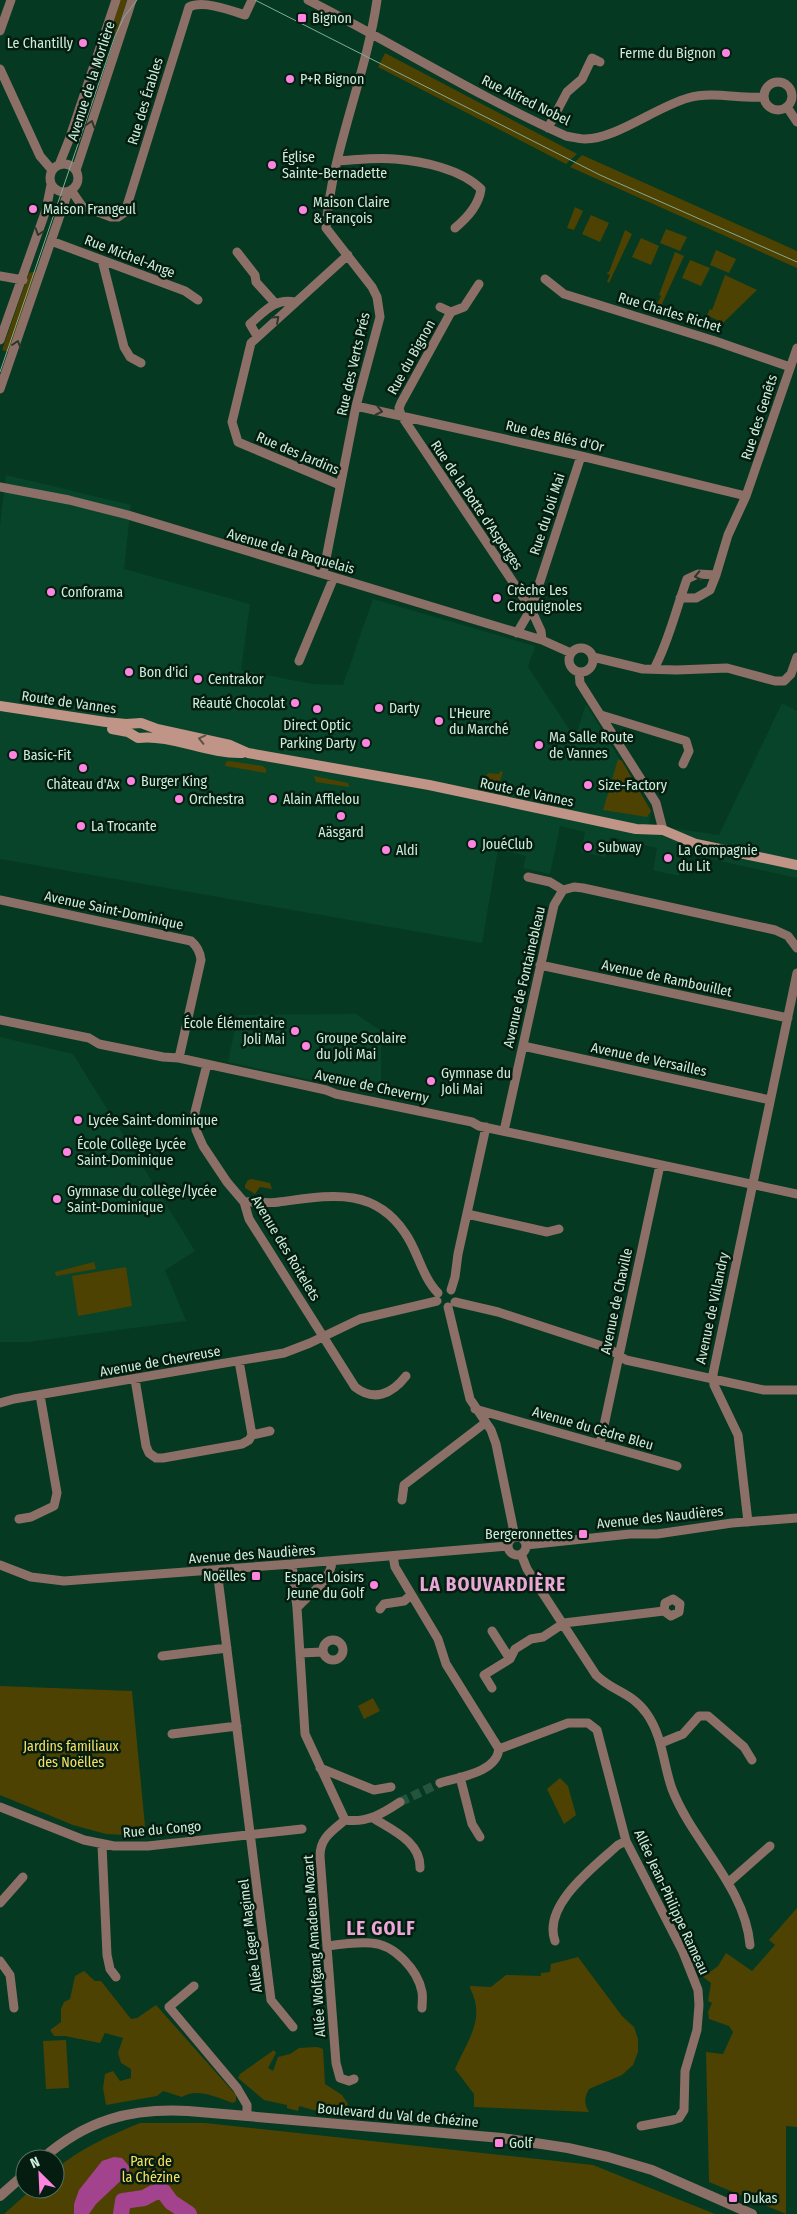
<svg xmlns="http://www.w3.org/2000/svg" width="797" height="2214" font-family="'Fira Sans Condensed',sans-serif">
<rect width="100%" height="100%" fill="#063922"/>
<path fill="#084429" d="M6,475L131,505L124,569L250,604L241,670L312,684L343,685L373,599L535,646L528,667L575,738L586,704L651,811L649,825L719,835L782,703L797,711V878L684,853L679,876L653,870L657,848L610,837L605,857L581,852L585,832L560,826L550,874L523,868L526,856L498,849L482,943L0,859V526Z
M356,1014L381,1031V1082H362V1091L228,1062L238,1015Z
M0,1037L73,1054L195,1251L165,1270L186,1321L28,1342H0Z"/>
<path fill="#4d4202" d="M119,0H127L116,34L108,35Z
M385,53L577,154L566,164L378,67Z
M582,155L797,251V268L570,167Z
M575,207L583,211L574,230L567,228Z
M591,215L609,223L600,242L582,234Z
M666,229L687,237L680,251L660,243Z
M625,230L632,234L609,283L607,282L610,275L606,273L609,272Z
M641,238L659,246L651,265L632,257Z
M716,250L736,259L729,273L710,265Z
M675,252L684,256L661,306L657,304L661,296L659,295Z
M690,260L710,268L701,286L682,278Z
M37,271L9,352L2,350L29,273Z
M725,275L757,290L723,323L707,315L710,309L712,310Z
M618,759L622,761L651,811L647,817L603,810Z
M229,761L263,766L266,769V773L225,766L226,762Z
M500,771L503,772L498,787L487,784L485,778L488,773L499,774Z
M314,776L348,783L349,787L316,782Z
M252,1179L270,1183L272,1189L260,1187L255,1194L245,1188V1185L248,1180Z
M94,1262L96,1269L56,1276L55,1272Z
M126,1267L132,1306L78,1316L72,1276Z
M0,1686L132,1691L146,1836L106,1834L73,1825L0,1795Z
M373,1698L380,1711L364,1719L358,1706Z
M560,1778L568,1786L576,1815L564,1824L547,1789Z
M797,1908V2127L786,2126V2214L709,2182L706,2052L723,2054L733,2032L729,2026L709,2019L708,2012L712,2003L708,2001L711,1983L703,1977L718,1966L726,1953L752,1971L775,1945L769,1940Z
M578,1957L622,2016L634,2027L638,2039V2052L633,2065L622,2075L589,2089C584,2098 584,2104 589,2112L474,2107V2094L455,2069C468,2039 486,2019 470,1988V1986L491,1987L506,1975L541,1976V1973L550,1972L551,1964Z
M84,1971L95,1981H101L131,2019L137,2018L156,2005L236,2095V2101L233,2103C218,2098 197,2087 182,2097L163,2091L157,2096L106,2105L103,2088L105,2074L113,2071L120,2081L131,2078V2069L121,2063L118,2053L123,2038L105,2033L100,2043L65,2036H54L50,2030L61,2022V2009L64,2002L70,1999L75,1976Z
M66,2040L69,2088L46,2089L43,2041Z
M317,2047L323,2049L325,2084L342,2095L348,2104L344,2114L317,2111L299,2106L298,2111L287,2108V2105L264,2100L238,2078L240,2074L274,2050L276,2053L268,2068L273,2071L278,2057L290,2054L299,2048Z
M140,2123H205L593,2165L715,2214H4L32,2189H55V2170C80,2148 109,2136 140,2123Z"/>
<path fill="#a4438d" d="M114,2157L122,2158L129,2166V2173L96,2204L89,2214H74V2204L79,2190L102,2161Z"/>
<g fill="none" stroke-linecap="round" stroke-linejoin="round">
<path stroke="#a4438d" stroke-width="16" d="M121,2214L123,2201L144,2198L153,2193L163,2191L171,2202L189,2214"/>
<path stroke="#24543e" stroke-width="9" stroke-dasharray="9 4.5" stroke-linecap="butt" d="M400,1802L440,1783"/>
<path stroke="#8c7068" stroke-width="9" d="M308,0C394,44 477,96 566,136C572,137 579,139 585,139C616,139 656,107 688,98C713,91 739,99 764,97
M0,31L11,0
M0,69L40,156L52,170
M764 96a14 14 0 1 1 28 0a14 14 0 1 1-28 0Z
M787,107L797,122
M548,128L567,92L582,79L592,58L600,62
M337,161C356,160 376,157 395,159C422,161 461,169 481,189C479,205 468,217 455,228
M50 178a14 14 0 1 1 28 0a14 14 0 1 1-28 0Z
M59,165L69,140L116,0
M76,170L132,0
M71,190L82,206L111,217H118L125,212L189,7C203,0 230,10 245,15L252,0
M51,241L185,291L198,300
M237,252L255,275L256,282L275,303
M102,260L124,347L130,357L141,363
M0,276L23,280
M545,279L564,294L715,341L790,367
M440,307L451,312L401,403L399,408L401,415L531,609L541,631L542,640
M451,312L464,307L479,284
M257,336L250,324C265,311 275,298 295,302
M0,340L46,210L51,185
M0,389L68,192
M356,406L581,456L746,496
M340,485L238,442L232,422L251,343L348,255
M0,487L69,500L128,515L542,640L571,653
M323,574L356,406L380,317L377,297L372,287L326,228C332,149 366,77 377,0
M716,575L728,535L746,496L797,348
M517,633L531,609L581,456
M569 660a12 12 0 1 1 24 0a12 12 0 1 1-24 0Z
M593,657L643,669L677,670L727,668L775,681H784L791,674L797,657
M299,661L334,577
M654,669C669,641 676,609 687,579L698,574L716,575L710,590L696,598H680
M579,672L580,683L656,803L663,830
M601,715L686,741L689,751L683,764
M528,877L550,882L563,890
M0,900L191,941C197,946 200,951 201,960L179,1058
M540,965L788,1018
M0,1020L89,1038L99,1044L163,1057L179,1058L326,1090L336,1094L472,1122L479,1126L797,1194
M523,1046L770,1100
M207,1064L195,1112L196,1130L203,1146L227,1182L244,1202L249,1219L355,1387C374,1402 392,1394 406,1376
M504,1131L554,905L563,890L574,887L583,888L775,930L788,936L797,948
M244,1202C256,1201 267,1204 279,1202C327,1196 373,1185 405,1233C418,1251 422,1277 438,1293
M467,1214L547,1232L559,1229
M451,1290L455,1277L458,1254L486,1127
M455,1302L498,1312L608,1348L626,1360L764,1390H797
M448,1307L470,1399L491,1430L496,1444L515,1537
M135,1379L146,1446L149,1453L156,1458H163L242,1444L249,1440L252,1435L239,1361
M0,1403L14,1399L284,1353L310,1343L360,1319L437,1301
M475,1409L677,1466
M252,1435L270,1431
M600,1444L660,1165
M402,1500L404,1485L485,1423
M19,1519L31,1517L54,1506L57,1493L40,1395
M748,1522L738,1435L714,1385L713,1374L797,973
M508 1546a9 9 0 1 1 18 0a9 9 0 1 1-18 0Z
M526,1545L630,1534H657L732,1523L797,1518
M521,1554L527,1569L596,1675C613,1692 632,1692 647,1714C663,1737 663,1764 672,1789C693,1843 745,1886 750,1945
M393,1556L395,1567L438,1639L446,1664L499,1749
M292,1564L297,1608L305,1734L345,1820C332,1831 320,1838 320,1856L336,2063L340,2078L349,2081L354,2079
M0,1565L31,1577L64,1581L292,1564L508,1546
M217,1570L271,2000L293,2027
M297,1608C309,1594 331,1581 332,1561
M380,1609L384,1604L404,1601L411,1595
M492,1631L510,1659
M323 1650a10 10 0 1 1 20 0a10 10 0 1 1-20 0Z
M300,1653L323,1652
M162,1656L227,1648
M492,1688L484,1675L510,1659L515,1649L531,1639L543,1637L564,1623L664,1611L671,1616L679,1612L680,1604L673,1599L665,1603L664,1611
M172,1734L237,1726
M661,1743L683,1734L699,1716H708L744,1747L752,1760
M320,1768L374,1790L391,1787
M460,1777L472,1824L480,1837
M440,1783C459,1777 496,1773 499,1749L568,1723H588L597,1730L626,1841L683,1952L698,1990L699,2005L697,2030L685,2071L684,2110L679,2118L673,2120L641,2126
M0,1807L84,1840L114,1846H148L302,1829
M373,1818C392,1830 421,1842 420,1868
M345,1820C367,1823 382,1814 400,1802
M102,1845L107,1955L110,1969L116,1977
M728,1883L770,1846
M0,1903L23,1877
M555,1941C542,1905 595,1866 618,1845L626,1841
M328,1946C342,1944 357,1942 371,1943C394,1944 418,1970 422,1992C423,1997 422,2003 422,2008
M0,1961L10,1975L14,2008
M194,1986L169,2007L237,2088L247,2105V2116"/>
<path stroke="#8c7068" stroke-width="10" d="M42,2159C86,2120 130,2108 188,2111L502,2138L568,2148L608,2157L652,2170L752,2214
M0,2196L25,2174"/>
<path stroke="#c09487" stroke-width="10" d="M0,706L106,722L126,724L141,723L157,729L230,745L248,753L429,785L636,829L663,830L696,844L797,865
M112,729L128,732L138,738C172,734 207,754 242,753"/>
<path stroke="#85ab96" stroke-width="1" d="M255,0L600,175L797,262
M0,372L115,36L124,17L137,0"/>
</g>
<defs><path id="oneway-chevron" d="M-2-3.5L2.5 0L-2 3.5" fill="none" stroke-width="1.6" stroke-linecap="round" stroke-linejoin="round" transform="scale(1.25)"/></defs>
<g stroke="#2d362a">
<use href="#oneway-chevron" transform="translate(91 124) rotate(-72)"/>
<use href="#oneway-chevron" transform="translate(39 232) rotate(108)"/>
<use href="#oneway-chevron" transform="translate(276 319) rotate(-42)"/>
<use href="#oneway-chevron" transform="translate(17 344) rotate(-72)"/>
<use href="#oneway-chevron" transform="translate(379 411) rotate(12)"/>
<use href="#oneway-chevron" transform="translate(698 576) rotate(168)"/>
</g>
<use stroke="#595346" href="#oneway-chevron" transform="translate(202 739) rotate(-167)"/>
<g fill="#fe85df" stroke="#041d10" stroke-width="2">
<rect x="297" y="13" width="10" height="10" rx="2.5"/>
<circle cx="83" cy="43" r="5"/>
<circle cx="726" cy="53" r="5"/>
<circle cx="290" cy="79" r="5"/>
<circle cx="272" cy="165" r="5"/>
<circle cx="33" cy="209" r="5"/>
<circle cx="303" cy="210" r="5"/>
<circle cx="51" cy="592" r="5"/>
<circle cx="497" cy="598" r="5"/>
<circle cx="129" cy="672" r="5"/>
<circle cx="198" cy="679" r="5"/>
<circle cx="295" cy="703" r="5"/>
<circle cx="379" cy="708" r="5"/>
<circle cx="317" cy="709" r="5"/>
<circle cx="439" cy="721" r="5"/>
<circle cx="366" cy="743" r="5"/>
<circle cx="539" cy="745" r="5"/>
<circle cx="13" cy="755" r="5"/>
<circle cx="83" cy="768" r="5"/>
<circle cx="131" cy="781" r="5"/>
<circle cx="588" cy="785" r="5"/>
<circle cx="179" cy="799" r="5"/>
<circle cx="273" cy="799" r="5"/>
<circle cx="341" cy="816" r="5"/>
<circle cx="81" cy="826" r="5"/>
<circle cx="472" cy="844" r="5"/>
<circle cx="588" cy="847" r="5"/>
<circle cx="386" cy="850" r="5"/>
<circle cx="668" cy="858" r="5"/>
<circle cx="295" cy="1031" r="5"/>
<circle cx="306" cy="1046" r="5"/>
<circle cx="431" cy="1081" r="5"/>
<circle cx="78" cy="1120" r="5"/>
<circle cx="67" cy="1152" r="5"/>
<circle cx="57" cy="1199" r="5"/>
<rect x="578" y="1529" width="10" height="10" rx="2.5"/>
<rect x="251" y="1571" width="10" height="10" rx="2.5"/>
<circle cx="374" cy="1585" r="5"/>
<rect x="494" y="2138" width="10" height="10" rx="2.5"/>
<rect x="728" y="2193" width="10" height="10" rx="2.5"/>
</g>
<g text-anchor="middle" stroke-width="5" stroke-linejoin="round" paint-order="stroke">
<g font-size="14" fill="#cfeeda" stroke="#041d10" text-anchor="start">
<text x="312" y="23">Bignon</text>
<text x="73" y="48" text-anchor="end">Le Chantilly</text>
<text x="716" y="58" text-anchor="end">Ferme du Bignon</text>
<text x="300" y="84">P+R Bignon</text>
<text x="282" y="162">Église<tspan x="282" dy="16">Sainte-Bernadette</tspan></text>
<text x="313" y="207">Maison Claire<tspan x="313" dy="16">&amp; François</tspan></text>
<text x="43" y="214">Maison Frangeul</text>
<text x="507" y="595">Crèche Les<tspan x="507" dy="16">Croquignoles</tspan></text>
<text x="61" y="597">Conforama</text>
<text x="139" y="677">Bon d'ici</text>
<text x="208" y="684">Centrakor</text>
<text x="285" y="708" text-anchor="end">Réauté Chocolat</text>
<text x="389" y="713">Darty</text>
<text x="449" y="718">L'Heure<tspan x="449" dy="16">du Marché</tspan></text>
<text x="317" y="730" text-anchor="middle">Direct Optic</text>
<text x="549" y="742">Ma Salle Route<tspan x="549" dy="16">de Vannes</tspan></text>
<text x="356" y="748" text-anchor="end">Parking Darty</text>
<text x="23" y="760">Basic-Fit</text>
<text x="141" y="786">Burger King</text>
<text x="83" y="789" text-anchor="middle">Château d'Ax</text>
<text x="598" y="790">Size-Factory</text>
<text x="189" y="804">Orchestra</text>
<text x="283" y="804">Alain Afflelou</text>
<text x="91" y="831">La Trocante</text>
<text x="341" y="837" text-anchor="middle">Aäsgard</text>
<text x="482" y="849">JouéClub</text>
<text x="598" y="852">Subway</text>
<text x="396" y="855">Aldi</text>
<text x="678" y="855">La Compagnie<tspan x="678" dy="16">du Lit</tspan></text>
<text x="285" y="1028" text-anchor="end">École Élémentaire<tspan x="285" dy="16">Joli Mai</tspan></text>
<text x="316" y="1043">Groupe Scolaire<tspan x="316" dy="16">du Joli Mai</tspan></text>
<text x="441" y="1078">Gymnase du<tspan x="441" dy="16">Joli Mai</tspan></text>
<text x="88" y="1125">Lycée Saint-dominique</text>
<text x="77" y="1149">École Collège Lycée<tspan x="77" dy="16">Saint-Dominique</tspan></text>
<text x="67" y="1196">Gymnase du collège/lycée<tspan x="67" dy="16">Saint-Dominique</tspan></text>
<text x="573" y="1539" text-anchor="end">Bergeronnettes</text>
<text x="246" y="1581" text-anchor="end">Noëlles</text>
<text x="364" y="1582" text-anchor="end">Espace Loisirs<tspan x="364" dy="16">Jeune du Golf</tspan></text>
<text x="509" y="2148">Golf</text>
<text x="743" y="2203">Dukas</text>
</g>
<g font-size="14" fill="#cfeeda" stroke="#041d10">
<text transform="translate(91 81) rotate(-72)" y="5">Avenue de la Morlière</text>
<text transform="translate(526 100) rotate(26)" y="5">Rue Alfred Nobel</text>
<text transform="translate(145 101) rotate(-73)" y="5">Rue des Érables</text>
<text transform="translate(130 256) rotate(21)" y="5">Rue Michel-Ange</text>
<text transform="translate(670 312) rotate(17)" y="5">Rue Charles Richet</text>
<text transform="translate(411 357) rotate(-61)" y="5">Rue du Bignon</text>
<text transform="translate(353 364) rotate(-77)" y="5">Rue des Verts Prés</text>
<text transform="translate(759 417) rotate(-72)" y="5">Rue des Genêts</text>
<text transform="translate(555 436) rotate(13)" y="5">Rue des Blés d'Or</text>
<text transform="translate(298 453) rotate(23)" y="5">Rue des Jardins</text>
<text transform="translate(477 505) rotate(56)" y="5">Rue de la Botte d'Asperges</text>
<text transform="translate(547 514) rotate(-72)" y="5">Rue du Joli Mai</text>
<text transform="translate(291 551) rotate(16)" y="5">Avenue de la Paquelais</text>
<text transform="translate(69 702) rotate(8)" y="5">Route de Vannes</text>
<text transform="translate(527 792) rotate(12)" y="5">Route de Vannes</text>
<text transform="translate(114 910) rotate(12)" y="5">Avenue Saint-Dominique</text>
<text transform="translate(524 977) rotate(-77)" y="5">Avenue de Fontainebleau</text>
<text transform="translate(667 978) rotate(12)" y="5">Avenue de Rambouillet</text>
<text transform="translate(649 1059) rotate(12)" y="5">Avenue de Versailles</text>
<text transform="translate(372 1086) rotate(12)" y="5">Avenue de Cheverny</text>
<text transform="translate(286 1248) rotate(59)" y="5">Avenue des Roitelets</text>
<text transform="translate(616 1301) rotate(-78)" y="5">Avenue de Chaville</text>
<text transform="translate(712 1308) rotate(-78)" y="5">Avenue de Villandry</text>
<text transform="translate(160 1361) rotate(-10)" y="5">Avenue de Chevreuse</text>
<text transform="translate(593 1428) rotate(16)" y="5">Avenue du Cèdre Bleu</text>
<text transform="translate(660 1517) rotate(-6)" y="5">Avenue des Naudières</text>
<text transform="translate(252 1554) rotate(-4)" y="5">Avenue des Naudières</text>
<text transform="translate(162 1829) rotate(-5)" y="5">Rue du Congo</text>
<text transform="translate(672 1902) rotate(65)" y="5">Allée Jean-Philippe Rameau</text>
<text transform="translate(250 1936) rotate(-97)" y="5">Allée Léger Magimel</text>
<text transform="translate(314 1946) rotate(-94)" y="5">Allée Wolfgang Amadeus Mozart</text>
<text transform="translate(398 2115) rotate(5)" y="5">Boulevard du Val de Chézine</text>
</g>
<g font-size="14" fill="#fae060" stroke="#041d10">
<text x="71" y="1751">Jardins familiaux<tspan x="71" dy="16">des Noëlles</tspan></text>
<text x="151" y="2166">Parc de<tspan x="151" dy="16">la Chézine</tspan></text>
</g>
<g font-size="19" font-weight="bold" letter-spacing="1" fill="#eba8d7" stroke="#041d10">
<text x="493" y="1591">LA BOUVARDIÈRE</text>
<text x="381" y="1935">LE GOLF</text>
</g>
</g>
<g transform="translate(40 2174) rotate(336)"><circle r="24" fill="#041d10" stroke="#557161"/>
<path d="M0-4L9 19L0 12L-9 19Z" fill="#fe85df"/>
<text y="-8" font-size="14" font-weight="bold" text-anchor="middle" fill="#cfeeda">N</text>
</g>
</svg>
